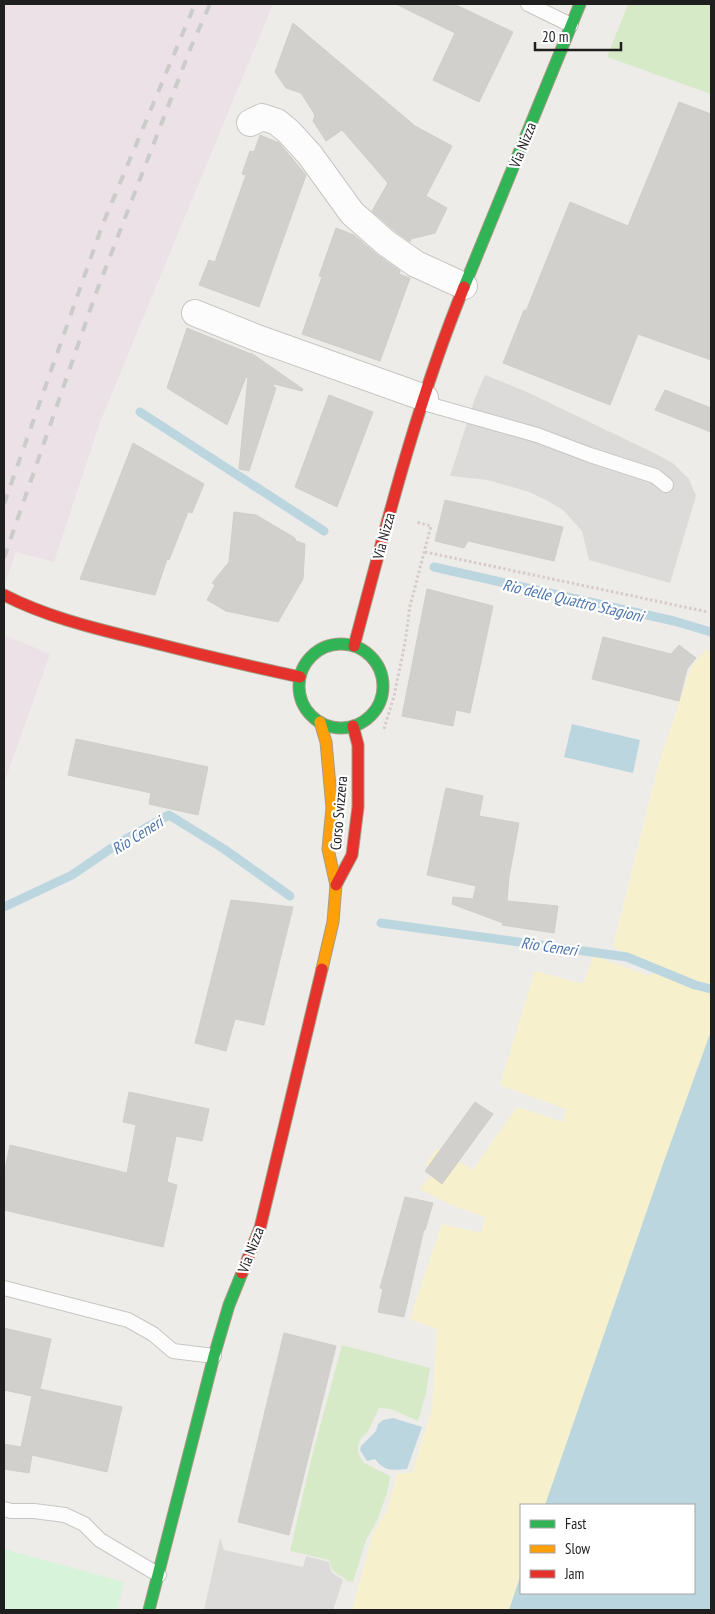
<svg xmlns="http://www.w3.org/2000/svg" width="715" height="1614" font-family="'PT Sans Narrow',sans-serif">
<rect width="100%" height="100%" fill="#eeece8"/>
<path fill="#ebe1e6" d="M4,4H273L100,422L54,562L16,552L4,586Z
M4,635L50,654L4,783Z"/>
<path fill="#dcdbd9" d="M485,375L527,392L656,454L674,464L689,479L696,496L670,583L589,560L582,531L563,510L544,499L529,492L488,480L450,476L475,398Z
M220,1538L224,1550L303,1567L306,1556L329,1562L331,1572L343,1580L333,1610H204Z"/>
<path fill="#d7eac8" d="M628,4H711V94L607,57Z
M342,1345L430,1368L426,1393L418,1421L391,1409L379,1408L368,1431L360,1440L358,1447V1453L364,1463L390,1476L387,1493L377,1521L366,1540L353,1582L348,1581L332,1570L329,1560L290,1551L312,1456Z"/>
<path fill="#f6f1cc" d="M705,650L711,652V1122L568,1505H521V1593L532,1610H352L373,1533L387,1511L398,1473H412L432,1410L437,1329L410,1319L442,1224L481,1233L485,1217L454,1206L420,1189L435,1172L426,1164L437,1148L473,1170L517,1107L563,1122L566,1109L500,1085L535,971L583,984L594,956L650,976L657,965L613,947L659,763L691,668Z"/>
<path fill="#d7f3d9" d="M4,1549L124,1582L117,1610H4Z"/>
<path fill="#bcd6e0" d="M572,724L640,740L633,773L564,757Z
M711,1031V1610H509L521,1574V1593H694V1505H545L663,1164Z
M393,1418L422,1427L407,1469C392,1470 385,1472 375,1459L367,1461L360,1450L361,1446L376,1431L378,1424L383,1420Z"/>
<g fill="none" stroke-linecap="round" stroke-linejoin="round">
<path stroke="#bcd6e0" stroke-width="9" d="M140,412L324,531
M434,567L674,621L711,632
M4,907L72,875L119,843L169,815L224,849L290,896
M381,923L627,957L695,985L711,989"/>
</g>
<path fill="#d2d0cd" stroke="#d1cec9" d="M396,4H454L513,32L479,102L433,80L455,33Z
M293,23L415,126L452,146L426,196L447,208L435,233L411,239L410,242L395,231L372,211L388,183L342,130L326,141L313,121L315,115L301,93L286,88L275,72Z
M679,102L711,114V360L638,334L610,405L503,363L524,310L526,311L570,202L628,226Z
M260,135L279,143L306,175L259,307L199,285L209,260L215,262L246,175L242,174L250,151L254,152Z
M336,228L354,235L376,254L400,271L399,274L410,278L380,361L302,334L322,277L319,276Z
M187,328L251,354V353L303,389L302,391L274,384L273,386L276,388L249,471L239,469L248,377H246L227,425L167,388Z
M665,390L711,408V432L655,410Z
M329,395L373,412L337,507L295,487Z
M133,443L204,484L192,513L188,512L169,560L167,559L155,595L80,579Z
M445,500L563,527L554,561L468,541L464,548L435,541Z
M234,512L256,515L295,538L296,541L305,544L303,579L278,622L226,611L207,600L215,585L212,583L229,562Z
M427,589L493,606L470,713L456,710L453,726L402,716Z
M603,637L671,654L679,645L696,658L687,669L679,701L592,679Z
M76,739L208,767L198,815L149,804L151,793L68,775Z
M446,788L483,796L479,816L519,823L509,877L507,901L558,906L554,933L502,925L503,923L452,904L453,897L473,899L476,886L427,875Z
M231,900L293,907L264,1025L235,1019L226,1051L195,1043Z
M129,1092L209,1109L202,1141L176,1136L167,1182L177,1185L163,1247L4,1210V1173L10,1145L127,1173L136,1125L123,1122Z
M475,1102L493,1114L442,1184L425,1171Z
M405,1197L433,1203L425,1230L424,1229L404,1317L378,1312L383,1289L380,1288Z
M4,1328L51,1339L40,1389L122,1407L107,1472L32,1455L29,1473L4,1469V1444L21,1447L32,1396L4,1390Z
M284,1333L336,1346L289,1535L238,1522Z"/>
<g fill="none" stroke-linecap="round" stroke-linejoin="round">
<g stroke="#c6c6c4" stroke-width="16">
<path id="lane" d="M528,4L571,25
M424,403L537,435L590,455L655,476L666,485
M4,1288L128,1320L153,1334L173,1351L214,1356
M4,1509L11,1511H34L65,1515L84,1524L100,1540L159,1575"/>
</g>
<g stroke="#c6c6c4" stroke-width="28">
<path id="street" d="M250,123L262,117L277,122L289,132L310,155L352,213L386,243L416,264L464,286
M195,313L257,338L425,398"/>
</g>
<g stroke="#a49c85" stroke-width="13">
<path id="fast" d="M464,287L580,4
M299 686a42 42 0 1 1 84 0a42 42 0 1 1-84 0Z
M149,1610L214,1356L229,1305L242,1273"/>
</g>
<g stroke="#a49c85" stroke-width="13">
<path id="slow" d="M320,722L326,742L332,808L328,849L336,885L333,922L322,969"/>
</g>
<g stroke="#a49c85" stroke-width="13">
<path id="jam" d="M4,595C45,616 89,627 134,638C189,652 244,665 300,677
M354,646C386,526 417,402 464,287
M336,885L352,855L358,807V745L353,726
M242,1273L260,1228L322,969"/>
</g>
<path stroke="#d7cbc8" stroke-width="3" stroke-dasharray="2.5 2.5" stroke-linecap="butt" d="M425,552L708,612
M384,729L394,696L405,643L410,606L431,526L416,522"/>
<use href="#lane" stroke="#fcfcfc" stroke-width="14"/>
<use href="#street" stroke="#fcfcfc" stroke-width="26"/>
<use href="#fast" stroke="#30b455" stroke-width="11"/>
<use href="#slow" stroke="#ff9f0a" stroke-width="11"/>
<use href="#jam" stroke="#e5322d" stroke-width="11"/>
<path stroke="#cbcbca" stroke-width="4" stroke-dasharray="10 10" stroke-linecap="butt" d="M4,504L102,226L195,4
M4,558L96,293L191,47L210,4"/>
</g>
<g text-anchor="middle" stroke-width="4.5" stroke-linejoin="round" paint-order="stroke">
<g font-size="15" fill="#1f1f1f" stroke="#fff">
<text transform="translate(523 145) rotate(-68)" y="5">Via Nizza</text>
<text transform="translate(384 536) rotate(-75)" y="5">Via Nizza</text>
<text transform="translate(339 813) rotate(-85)" y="5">Corso Svizzera</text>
<text transform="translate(251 1250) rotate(-69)" y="5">Via Nizza</text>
</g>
<g font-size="16" font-style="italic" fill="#4d75ad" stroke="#fff">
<text transform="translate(573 600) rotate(13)" y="6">Rio delle Quattro Stagioni</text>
<text transform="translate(137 835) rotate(-32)" y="6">Rio Ceneri</text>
<text transform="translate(549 946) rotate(8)" y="6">Rio Ceneri</text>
</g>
</g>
<rect width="715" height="1614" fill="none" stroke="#1f1f1f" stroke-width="10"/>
<rect x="520" y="1504" width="175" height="90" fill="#ffffff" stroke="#a5a5a5"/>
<rect x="530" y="1520" width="25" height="8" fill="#30b455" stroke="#a5a5a5"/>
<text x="565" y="1529" font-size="15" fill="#1f1f1f">Fast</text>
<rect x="530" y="1545" width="25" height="8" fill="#ff9f0a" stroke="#a5a5a5"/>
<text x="565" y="1554" font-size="15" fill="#1f1f1f">Slow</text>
<rect x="530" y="1570" width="25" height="8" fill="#e5322d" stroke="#a5a5a5"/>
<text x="565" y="1579" font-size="15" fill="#1f1f1f">Jam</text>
<path d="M535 42v8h86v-8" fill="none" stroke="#1f1f1f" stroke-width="2.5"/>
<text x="542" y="42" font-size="15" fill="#1f1f1f" stroke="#ffffff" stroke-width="4" paint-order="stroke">20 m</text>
</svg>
